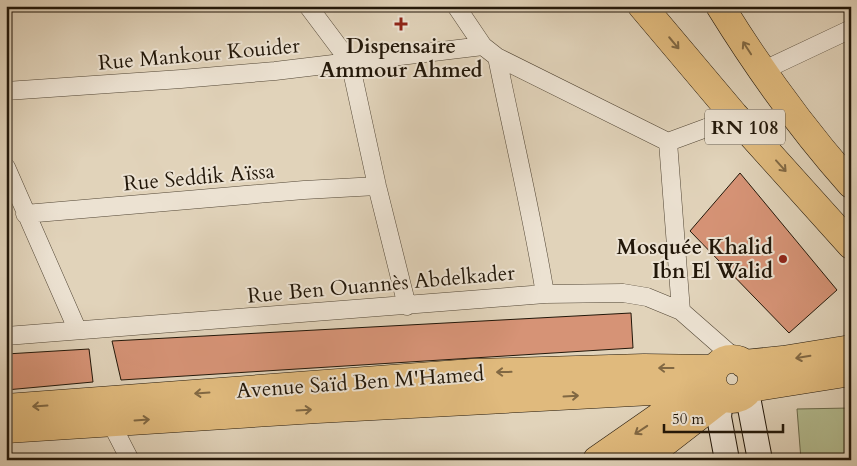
<svg xmlns="http://www.w3.org/2000/svg" width="857" height="466" font-family="Cardo,serif">
<rect width="100%" height="100%" fill="#e1d3ba"/>
<filter id="stains"><feTurbulence type="fractalNoise" baseFrequency=".004" numOctaves="4"/><feColorMatrix values="0 0 0 0 .2 0 0 0 0 .09 0 0 0 0 .02 0 0 0 .5 -.17"/></filter>
<radialGradient id="worn" r=".72"><stop offset=".6" stop-color="#630" stop-opacity="0"/><stop offset="1" stop-color="#630" stop-opacity=".3"/></radialGradient>
<path fill="#b3bc90" stroke="#6a6a4c" d="M850,408L851,460H801L797,409Z"/>
<path fill="#d69376" stroke="#221709" d="M740,173L837,290L789,333L690,231Z
M631,313L633,348L121,380L112,341Z
M89,349L93,382L6,390V354Z"/>
<g fill="none" stroke-linecap="round" stroke-linejoin="round">
<g stroke="#524635" stroke-width="19">
<path id="street" d="M308,6L350,62L377,186L407,306
M456,6L483,46L497,57C513,136 532,214 545,294
M497,57L668,142L706,128L734,115
M762,71L851,29
M6,91L181,79L275,71L483,46
M668,142L681,311
M6,167L77,329
M25,214L304,190L377,186
M6,336L545,294L623,293L647,297L681,311L738,361
M111,423L130,460"/>
</g>
<g stroke="#221709" stroke-width="26">
<path id="secondary" d="M747,392L760,460
M726,398L720,408L719,417L727,460"/>
</g>
<g stroke="#221709" stroke-width="29">
<path id="primary" d="M642,6L734,115L851,245
M720,6C759,69 802,129 851,184
M712 379a20 20 0 1 1 40 0a20 20 0 1 1-40 0Z
M744,364L783,360L851,349
M750,388L851,372
M6,408L472,373L644,368L715,369
M6,429L317,409L670,390L713,385
M597,460L666,412L706,392
M642,460L722,398"/>
</g>
<use href="#street" stroke="#ece2d2" stroke-width="18"/>
<use href="#secondary" stroke="#ece2d2" stroke-width="24"/>
<use href="#primary" stroke="#e0ba7d" stroke-width="28"/>
</g>
<defs><path id="oneway-shaft" d="M-6 0H5M1.5-3L5.5 0L1.5 3" fill="none" stroke-width="1.6" stroke-linecap="round" stroke-linejoin="round" transform="scale(1.25)"/></defs>
<g stroke="#816843">
<use href="#oneway-shaft" transform="translate(674 43) rotate(50)"/>
<use href="#oneway-shaft" transform="translate(747 48) rotate(-123)"/>
<use href="#oneway-shaft" transform="translate(781 166) rotate(48)"/>
<use href="#oneway-shaft" transform="translate(803 357) rotate(171)"/>
<use href="#oneway-shaft" transform="translate(666 368) rotate(180)"/>
<use href="#oneway-shaft" transform="translate(504 372) rotate(179)"/>
<use href="#oneway-shaft" transform="translate(202 393) rotate(176)"/>
<use href="#oneway-shaft" transform="translate(571 396) rotate(-3)"/>
<use href="#oneway-shaft" transform="translate(40 406) rotate(176)"/>
<use href="#oneway-shaft" transform="translate(304 410) rotate(-3)"/>
<use href="#oneway-shaft" transform="translate(142 420) rotate(-4)"/>
<use href="#oneway-shaft" transform="translate(641 430) rotate(146)"/>
</g>
<g fill="#8f2418" stroke="#ece2d2" stroke-width="2">
<path d="M398.5 16.5h5v5h5v5h-5v5h-5v-5h-5v-5h5z"/>
<circle cx="783" cy="259" r="5"/>
</g>
<g text-anchor="middle" stroke-width="4" stroke-linejoin="round" paint-order="stroke">
<rect fill="#ece2d2" stroke="#5f5445" stroke-width="1" x="705" y="109.5" width="80" height="35" rx="4"/>
<g font-size="20" font-weight="bold" fill="#221709">
<text x="745" y="134">RN 108</text>
</g>
<g font-size="21" font-weight="bold" fill="#221709" stroke="#ece2d2">
<text x="401" y="53">Dispensaire<tspan x="401" dy="24">Ammour Ahmed</tspan></text>
<text x="773" y="254" text-anchor="end">Mosquée Khalid<tspan x="773" dy="24">Ibn El Walid</tspan></text>
</g>
<g font-size="21" fill="#221709" stroke="#ece2d2">
<text transform="translate(199 54) rotate(-5)" y="7">Rue Mankour Kouider</text>
<text transform="translate(199 177) rotate(-5)" y="7">Rue Seddik Aïssa</text>
<text transform="translate(381 284) rotate(-5)" y="7">Rue Ben Ouannès Abdelkader</text>
<text transform="translate(360 382) rotate(-4)" y="7">Avenue Saïd Ben M'Hamed</text>
</g>
</g>
<rect width="857" height="466" fill="none" stroke="#e1d3ba" stroke-width="25"/>
<rect x="8" y="8" width="842" height="451" fill="none" stroke="#221709" stroke-width="2.5"/>
<rect x="12" y="12" width="832" height="441" fill="none" stroke="#221709"/>
<path d="M664 424v8h119v-8" fill="none" stroke="#221709" stroke-width="2.5"/>
<text x="672" y="424" font-size="15" fill="#221709" stroke="#ece2d2" stroke-width="4" paint-order="stroke">50 m</text>
<rect width="100%" height="100%" filter="url(#stains)"/>
<rect width="100%" height="100%" fill="url(#worn)"/>
</svg>
